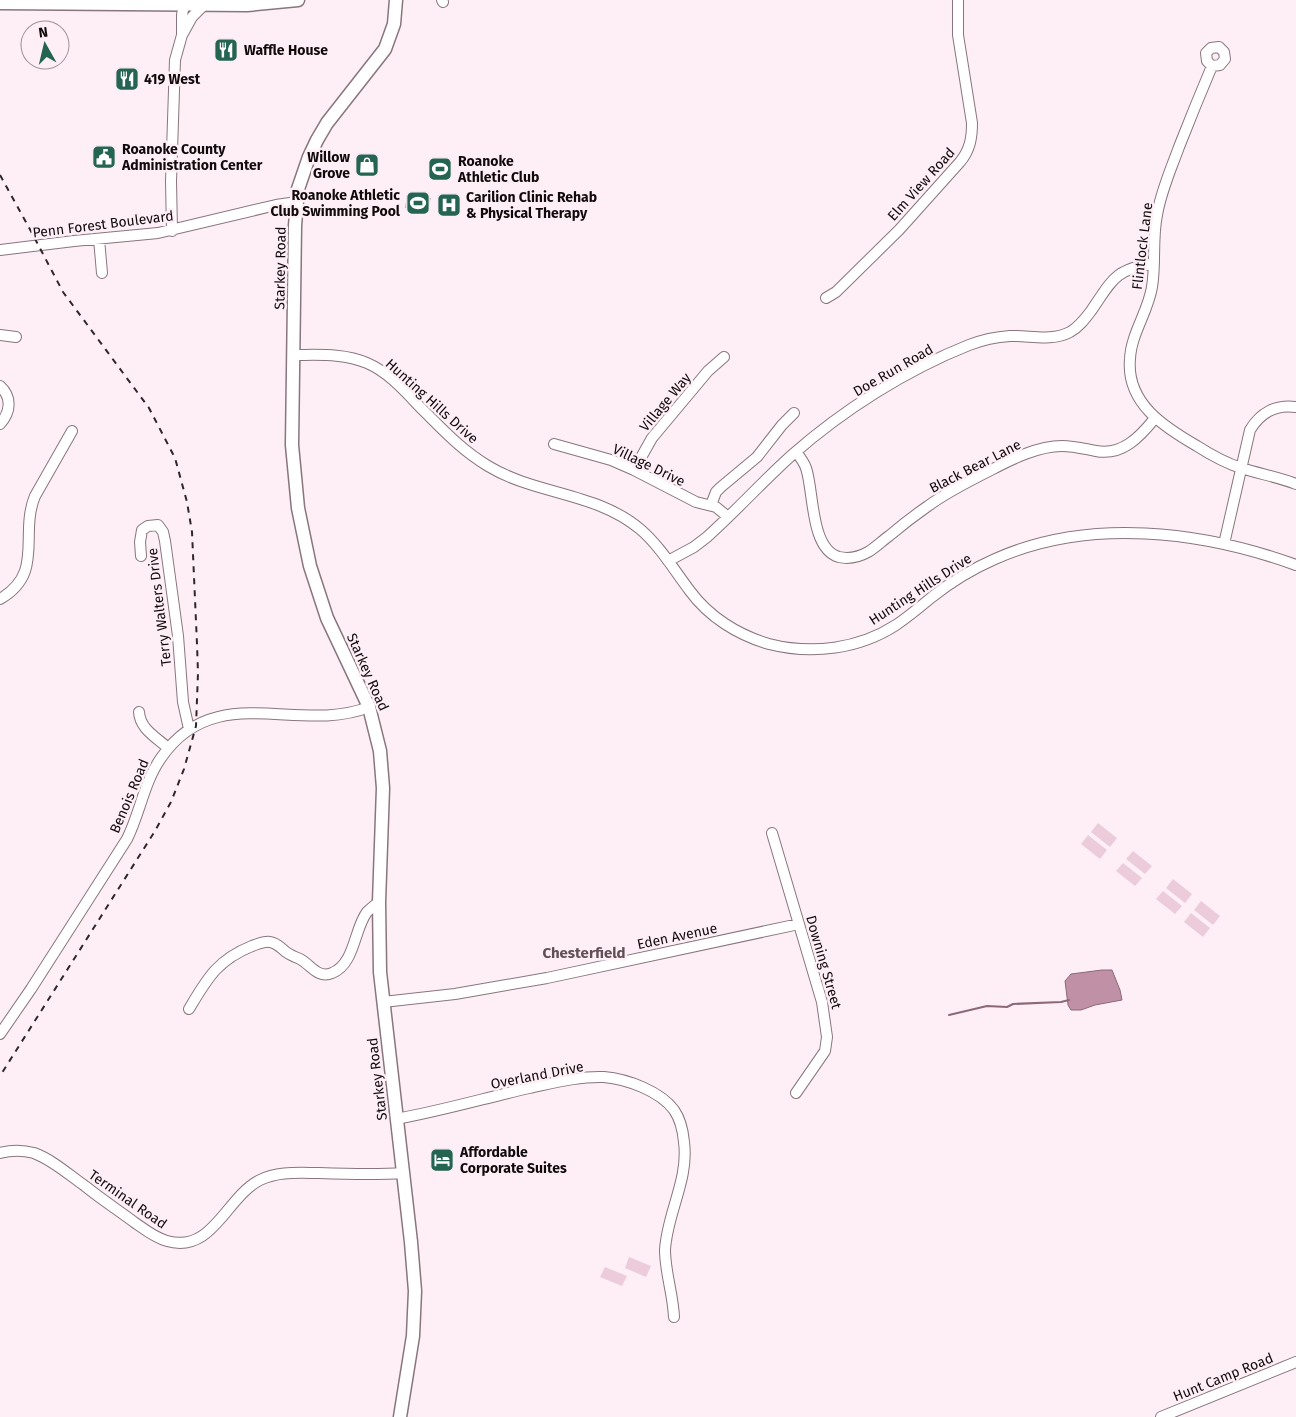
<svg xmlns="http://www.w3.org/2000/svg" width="1296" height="1417" font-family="'Fira Sans',sans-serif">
<rect width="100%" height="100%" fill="#fdeff5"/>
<path fill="#ecccda" d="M1098,823L1117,838L1110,847L1091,832Z
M1088,835L1107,850L1100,859L1081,844Z
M1133,851L1152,866L1145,874L1126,859Z
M1123,863L1142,878L1135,886L1116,871Z
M1173,879L1192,894L1185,903L1166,888Z
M1163,891L1182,906L1175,914L1156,899Z
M1201,901L1220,916L1213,925L1194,910Z
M1191,913L1210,928L1203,937L1184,922Z
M629,1257L651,1266L646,1277L625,1268Z
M605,1267L627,1276L622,1286L600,1277Z"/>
<path fill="#c091a6" stroke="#8c6878" d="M407,196L430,198L428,210L406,208Z
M1102,970H1112L1120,990L1122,1000L1095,1005L1081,1010H1071L1068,1005L1065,981L1071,974Z"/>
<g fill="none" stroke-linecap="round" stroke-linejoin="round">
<path stroke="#8c6878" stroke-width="2" d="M949,1015L987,1006L1007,1007L1013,1004L1061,1002L1069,1000"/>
<g stroke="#89757d" stroke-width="12">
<path id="minor" d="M442,0L443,2
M182,34V15L185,0
M1212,66L1207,61L1206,53L1211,48L1219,47L1224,52L1225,59L1220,65L1212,66C1201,92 1190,119 1179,147C1171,169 1161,191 1157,215C1152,239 1156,263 1152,287C1148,312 1131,334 1130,359C1126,403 1164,427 1197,446C1211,455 1226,463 1241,468C1260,474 1278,477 1296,484
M172,231L171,181L175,60L182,35L192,17L205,4
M99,239L102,273
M0,250L74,241L158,233L276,205L297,202
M826,298L836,292L899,230L960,162C970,150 972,138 972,123L958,35V0
M0,335L16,337
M294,355C319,355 344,353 367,363C388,372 404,390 419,406C441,428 461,450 488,466C536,495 596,492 640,529C660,546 674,570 690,591C709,617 738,635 769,644C812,655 859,649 896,625C908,617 920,607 932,597C951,582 972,569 995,559C1089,517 1202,531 1296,565
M0,386C12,397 11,412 0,424
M554,444L611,460L634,470L696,502L716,507L728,517
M796,452C800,457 804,462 806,468C814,491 810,549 839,557C848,559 859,557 868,552C875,548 882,541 889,536C902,525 915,515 928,506C947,492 969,481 991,470C1012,459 1038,446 1062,446C1074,446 1085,449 1096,451C1122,456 1140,437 1155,418
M634,470L652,438L708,371L724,357
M711,505L716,492L721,487L757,457L782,425L794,413
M1224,544L1250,430C1260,413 1276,404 1296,407
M141,556L140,542L142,530L148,526L158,525L163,532L165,541L178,636L183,702L189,729
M668,561L694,547L707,537C737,510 763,481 792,455C843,410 906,370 969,345C982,340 995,337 1010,336C1029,335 1051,342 1070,332C1079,327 1085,319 1091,311C1113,279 1114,270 1154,263
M0,599C45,573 19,535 35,496L72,431
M139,712C140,729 156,737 168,748
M772,833L822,1002L827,1037L825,1051L796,1093
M383,1002L455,994L547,978L799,924
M189,1009C207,979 217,960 252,946C258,944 264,941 270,942C277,943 281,948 286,952C290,955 295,957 300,959C311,965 318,979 332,973C355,964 354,929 367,912C371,908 375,905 379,902
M0,1034L31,989L127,839C140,813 144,782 161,758C215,679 298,735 369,707
M396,1119C441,1111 485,1098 529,1088C553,1083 579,1076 604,1077C627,1079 660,1091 674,1110C681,1120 683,1131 684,1142C689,1180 667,1213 665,1250C665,1272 673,1294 674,1317
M0,1153C11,1150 23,1150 34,1153C53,1160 69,1175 85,1186C101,1199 118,1210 134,1222C144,1229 155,1238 167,1241C213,1254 226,1197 260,1180C278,1171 299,1173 319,1173C347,1174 375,1175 403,1173
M1161,1417L1296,1362"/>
</g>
<g stroke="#89757d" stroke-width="15">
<path id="major" d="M396,0L394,24L385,49L327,123L317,140L309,157L298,189L295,226L292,445L298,508L310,566L327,618L369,707L380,751L383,788L379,902L380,972L411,1242L415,1291L413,1336L400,1417
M0,3L247,5L298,0"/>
</g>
<use href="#minor" stroke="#fff" stroke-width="10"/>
<use href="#major" stroke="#fff" stroke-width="12"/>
<path stroke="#2e272a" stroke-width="2" stroke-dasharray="6 6" stroke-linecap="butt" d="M0,175L33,235L63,292L149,408L175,458L187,502L192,532L197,644L198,673L196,726L184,769L171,802L155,831L0,1076"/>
</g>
<defs>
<g id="restaurant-square" transform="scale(1.25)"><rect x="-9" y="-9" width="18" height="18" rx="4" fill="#246451" stroke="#fdeff5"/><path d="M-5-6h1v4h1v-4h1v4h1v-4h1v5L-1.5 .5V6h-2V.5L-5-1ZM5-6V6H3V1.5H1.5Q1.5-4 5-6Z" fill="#fff"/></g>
<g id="civic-square" transform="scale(1.25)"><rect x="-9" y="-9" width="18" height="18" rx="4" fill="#246451" stroke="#fdeff5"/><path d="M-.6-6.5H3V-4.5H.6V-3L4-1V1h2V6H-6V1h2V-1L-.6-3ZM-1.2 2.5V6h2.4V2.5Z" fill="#fff"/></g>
<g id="shop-square" transform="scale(1.25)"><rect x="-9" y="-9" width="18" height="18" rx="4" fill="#246451" stroke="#fdeff5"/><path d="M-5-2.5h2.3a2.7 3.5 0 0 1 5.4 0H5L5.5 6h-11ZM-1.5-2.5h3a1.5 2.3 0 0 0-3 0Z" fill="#fff"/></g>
<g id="stadium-square" transform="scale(1.25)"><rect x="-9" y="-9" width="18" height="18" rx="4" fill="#246451" stroke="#fdeff5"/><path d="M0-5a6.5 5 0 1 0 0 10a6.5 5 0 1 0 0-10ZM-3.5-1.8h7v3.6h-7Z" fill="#fff"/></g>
<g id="hospital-square" transform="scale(1.25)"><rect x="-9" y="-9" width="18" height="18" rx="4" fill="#246451" stroke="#fdeff5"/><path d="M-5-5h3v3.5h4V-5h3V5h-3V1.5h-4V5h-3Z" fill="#fff"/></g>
<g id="hotel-square" transform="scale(1.25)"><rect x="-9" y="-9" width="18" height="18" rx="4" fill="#246451" stroke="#fdeff5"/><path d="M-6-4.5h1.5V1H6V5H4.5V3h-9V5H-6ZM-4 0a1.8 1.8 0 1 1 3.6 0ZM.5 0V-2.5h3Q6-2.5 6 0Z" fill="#fff"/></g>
</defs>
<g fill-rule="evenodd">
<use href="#restaurant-square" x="226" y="50"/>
<use href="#restaurant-square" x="127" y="79"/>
<use href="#civic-square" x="104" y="157"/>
<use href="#shop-square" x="367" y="165"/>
<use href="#stadium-square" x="440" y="169"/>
<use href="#stadium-square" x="418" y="203"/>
<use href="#hospital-square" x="449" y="205"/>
<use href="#hotel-square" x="442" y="1160"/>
</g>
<g text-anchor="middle" stroke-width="5" stroke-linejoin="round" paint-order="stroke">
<g font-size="14" font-weight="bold" fill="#110a0d" stroke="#fdeff5" text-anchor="start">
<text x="244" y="55">Waffle House</text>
<text x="144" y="84">419 West</text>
<text x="122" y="154">Roanoke County<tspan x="122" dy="16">Administration Center</tspan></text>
<text x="350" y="162" text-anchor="end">Willow<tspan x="350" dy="16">Grove</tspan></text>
<text x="458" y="166">Roanoke<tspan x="458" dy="16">Athletic Club</tspan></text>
<text x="400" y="200" text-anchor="end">Roanoke Athletic<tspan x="400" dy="16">Club Swimming Pool</tspan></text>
<text x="466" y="202">Carilion Clinic Rehab<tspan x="466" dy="16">&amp; Physical Therapy</tspan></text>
<text x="460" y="1157">Affordable<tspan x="460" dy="16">Corporate Suites</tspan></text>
</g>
<g font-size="14" fill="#110a0d" stroke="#fdeff5">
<text transform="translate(921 184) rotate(-48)" y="5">Elm View Road</text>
<text transform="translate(103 224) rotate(-7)" y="5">Penn Forest Boulevard</text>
<text transform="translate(1142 246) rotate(-83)" y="5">Flintlock Lane</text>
<text transform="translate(280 268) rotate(-89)" y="5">Starkey Road</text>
<text transform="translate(893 370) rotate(-30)" y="5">Doe Run Road</text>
<text transform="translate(432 401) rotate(42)" y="5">Hunting Hills Drive</text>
<text transform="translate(665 402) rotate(-50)" y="5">Village Way</text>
<text transform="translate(649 465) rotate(26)" y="5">Village Drive</text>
<text transform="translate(975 466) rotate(-27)" y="5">Black Bear Lane</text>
<text transform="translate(920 589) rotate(-33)" y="5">Hunting Hills Drive</text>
<text transform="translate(159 607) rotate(-97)" y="5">Terry Walters Drive</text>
<text transform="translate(368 672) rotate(66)" y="5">Starkey Road</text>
<text transform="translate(129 796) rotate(-67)" y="5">Benois Road</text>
<text transform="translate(677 936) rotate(-12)" y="5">Eden Avenue</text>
<text transform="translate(824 962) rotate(74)" y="5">Downing Street</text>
<text transform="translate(537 1075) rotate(-11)" y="5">Overland Drive</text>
<text transform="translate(377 1079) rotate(-97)" y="5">Starkey Road</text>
<text transform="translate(128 1199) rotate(35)" y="5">Terminal Road</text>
<text transform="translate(1223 1377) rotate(-22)" y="5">Hunt Camp Road</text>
</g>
<g font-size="15" font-weight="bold" fill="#614e56" stroke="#fdeff5">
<text x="584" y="958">Chesterfield</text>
</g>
</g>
<g transform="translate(45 45) rotate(352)"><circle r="24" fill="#fdeff5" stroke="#9f9398"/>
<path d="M0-4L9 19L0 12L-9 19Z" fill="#246451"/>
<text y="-8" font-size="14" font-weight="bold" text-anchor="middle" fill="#110a0d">N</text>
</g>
</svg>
